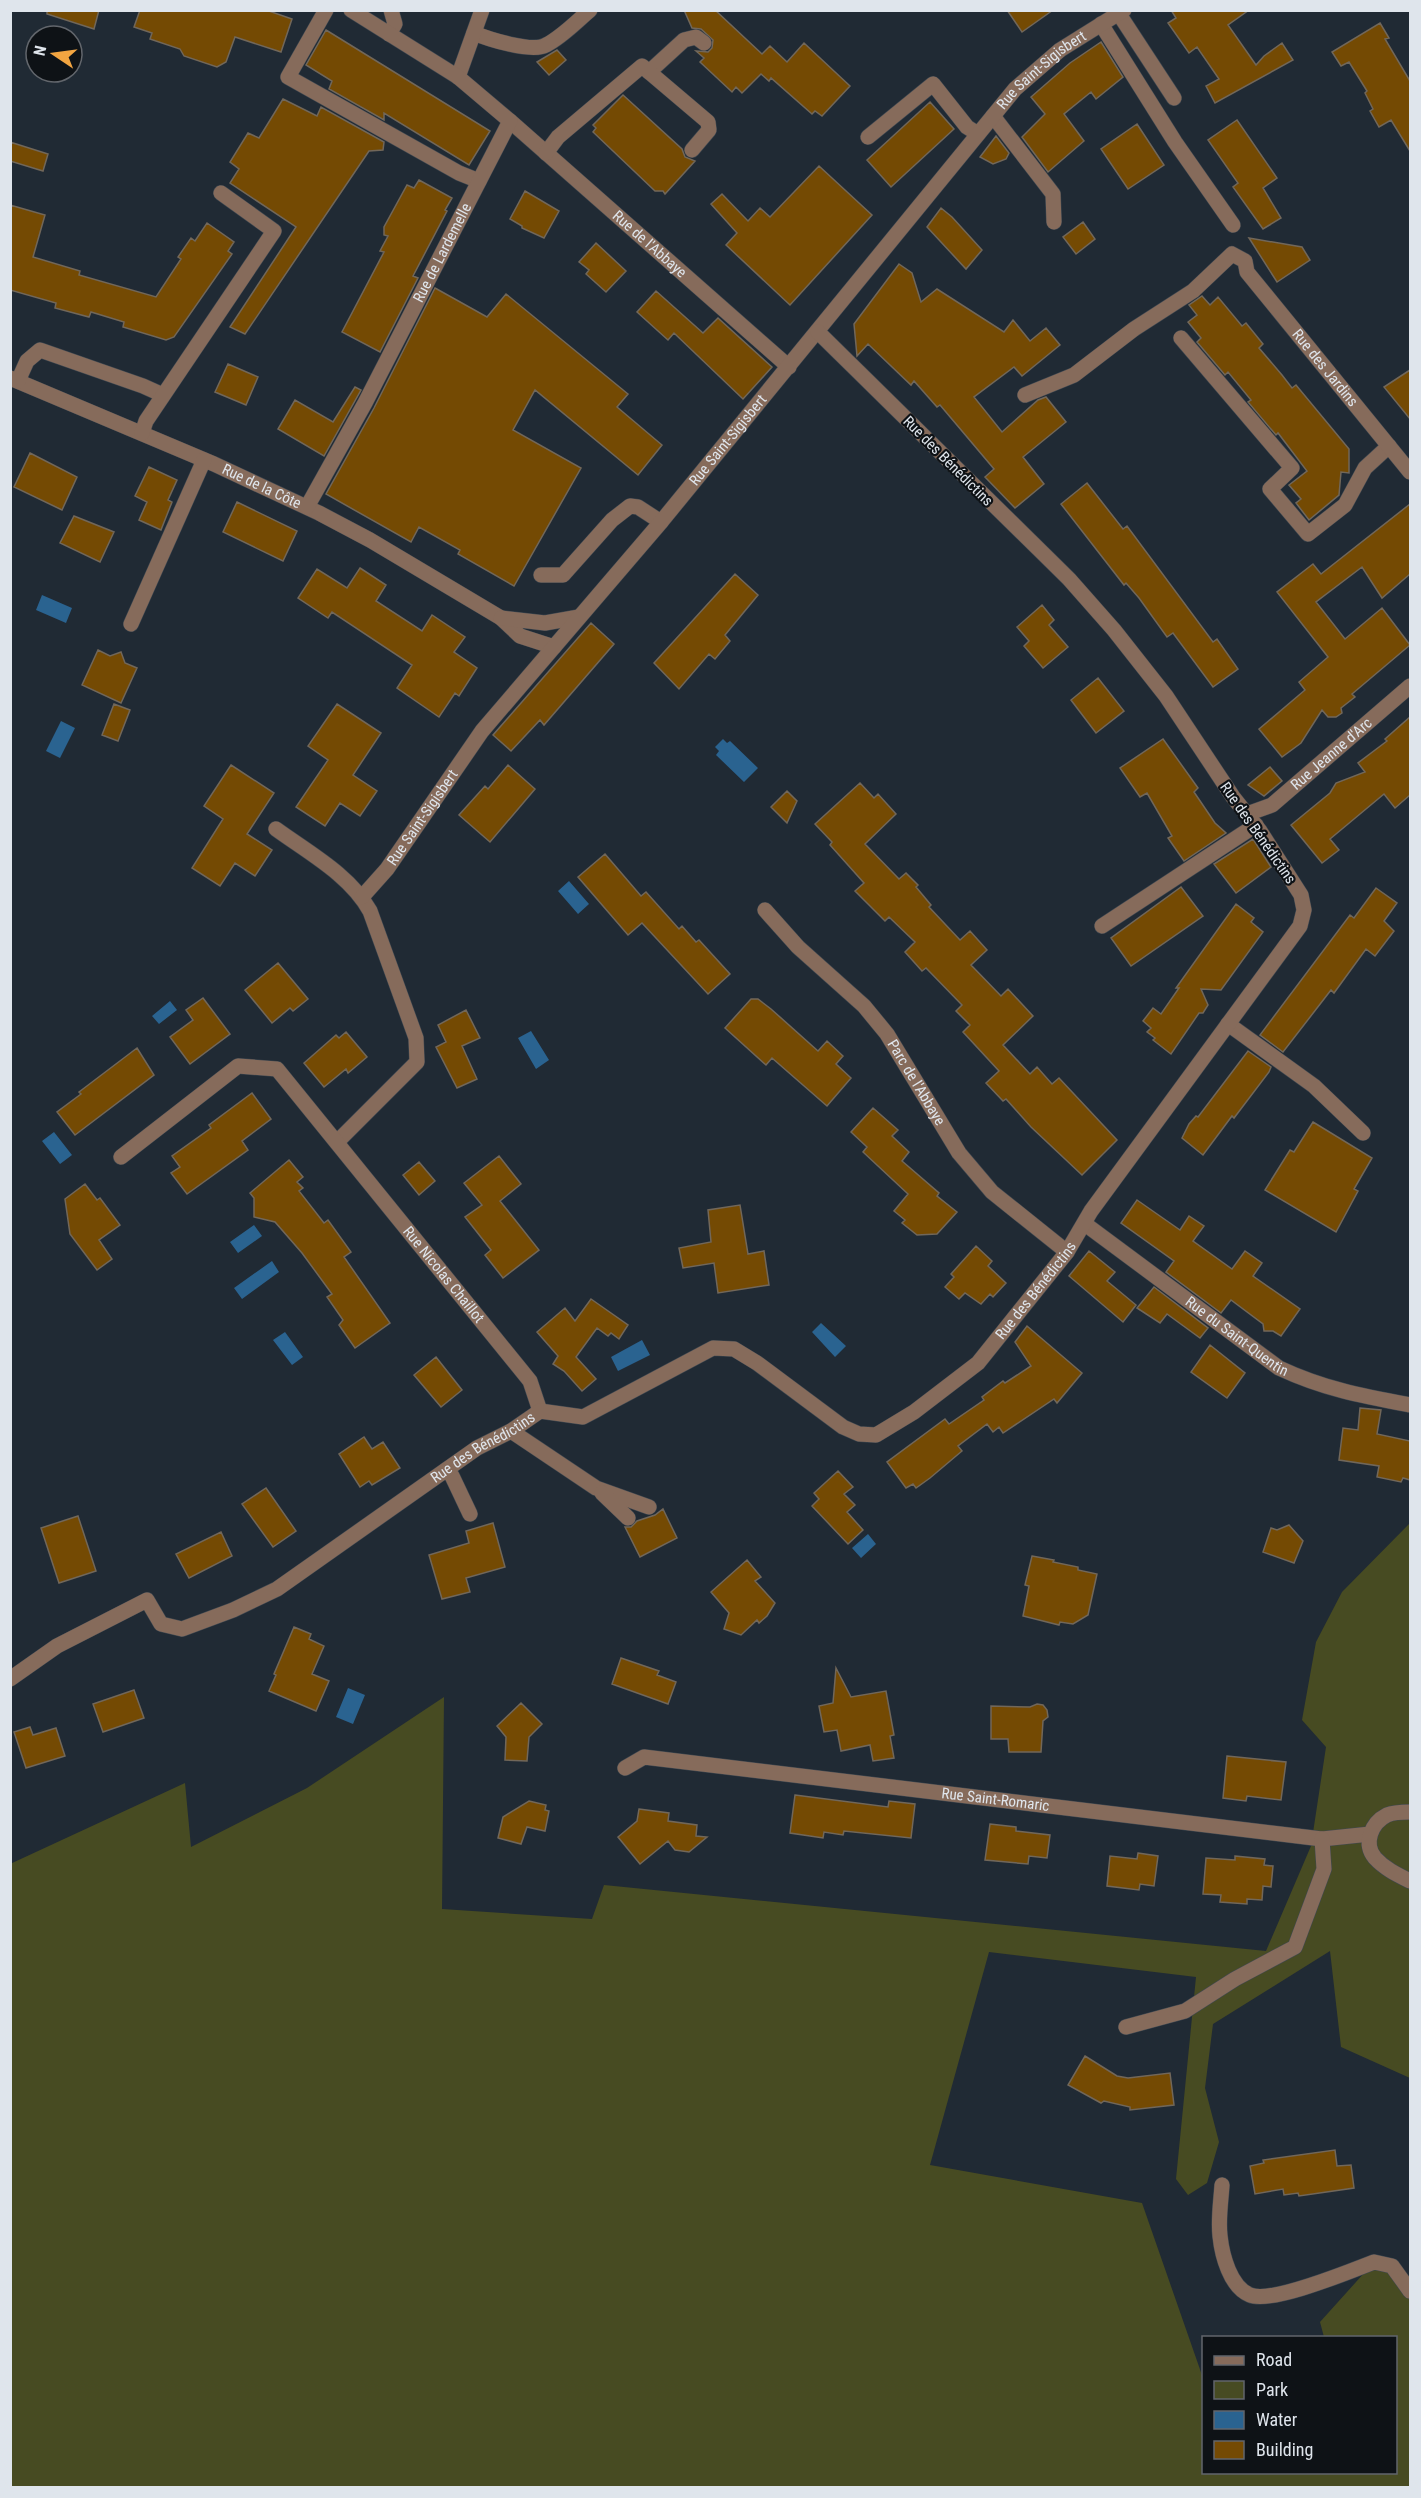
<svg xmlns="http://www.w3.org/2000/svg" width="1421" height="2498" font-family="'Roboto Condensed',sans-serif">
<rect width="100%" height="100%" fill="#202a34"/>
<path fill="#474b22" d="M1410,1523V2078L1341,2047L1330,1951L1213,2024L1205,2088L1219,2142L1207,2183L1188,2195L1176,2179L1196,1977L989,1952L930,2165L1142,2203L1203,2378L1204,2472H1396V2338L1324,2337L1320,2322L1374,2262L1392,2266L1410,2291V2487H11L10,1864L185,1783L191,1847L307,1788L444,1697L442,1909L592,1919L604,1885L1266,1951L1311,1846L1326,1747L1302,1720L1316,1642L1342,1592Z"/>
<path fill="#2a6390" d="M42,595L72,608L66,623L36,610Z
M61,721L75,728L60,758L46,751Z
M723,739L727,743L730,741L758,768L744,782L716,755L719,751L715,747Z
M569,881L589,904L578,914L558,891Z
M170,1001L177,1010L159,1024L152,1016Z
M531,1031L549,1060L536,1069L518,1038Z
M54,1132L72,1155L60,1164L42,1141Z
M254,1225L262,1236L238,1253L230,1242Z
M272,1261L279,1272L242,1299L234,1288Z
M821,1323L846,1346L835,1357L812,1332Z
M285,1332L303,1357L292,1365L273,1340Z
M642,1340L650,1355L618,1371L611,1357Z
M868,1534L876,1544L861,1558L852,1548Z
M348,1688L365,1695L353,1724L336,1717Z"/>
<path fill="#744a03" stroke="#71675a" stroke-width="1.5" d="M47,10H99L94,29L47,14Z
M140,10H266L292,19L281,52L235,37L226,62L217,67L184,56L180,49L150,39L152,33L134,27Z
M684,10H715L762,54L770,46L787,62L804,43L850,86L822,116L815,111L812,114L771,78L769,81L761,74L742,93L736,87L732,92L700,62L704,58L696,51L708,52L712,48L713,40L701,29L692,28Z
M1007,10H1053L1022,32Z
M1171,10H1249L1228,25L1256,65L1264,56L1282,43L1293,60L1215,103L1206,86L1219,79L1197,47L1189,53L1168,23L1176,18Z
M1380,23L1389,38L1385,39L1410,81V151L1391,120L1379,127L1370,111L1373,109L1365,93L1367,91L1349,62L1341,66L1332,52Z
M326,30L490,131L469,165L384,113V120L329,89L332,81L306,65Z
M1101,42L1123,77L1096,99L1091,92L1064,114L1084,141L1048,172L1022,137L1045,114L1031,97L1070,63Z
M557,50L566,60L549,75L537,62Z
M623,95L682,149L685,157L695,161L665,194L663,191H655L593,132L596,128L593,125Z
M283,99L317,116L321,107L384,142L383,150L369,151L245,334L230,327L296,227L230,183L239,169L230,162L248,133L259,138Z
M930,102L954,129L891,187L867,160Z
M1237,120L1277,178L1263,188L1281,218L1263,229L1233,187L1238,183L1208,140Z
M1137,124L1164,165L1128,189L1101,149Z
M996,136L1009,153L1006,159L993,164L980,157Z
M10,142L48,154L43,171L10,161Z
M819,166L872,215L790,305L726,245L737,233L711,204L722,194L748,221L760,208L770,217Z
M419,180L452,198L445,210L447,211L413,276L418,278L380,352L342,332L384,252L380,251L388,236L384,235V227L407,185L414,188Z
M525,191L559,211L544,238L522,228V226L510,219Z
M10,205L45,215L33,257L80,271L79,275L156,297L181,259L178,257L191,238L195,241L207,223L234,242L228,251L232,254L174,337L166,340L123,327L124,322L91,312L89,317L55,308L56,303L10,290Z
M941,208L952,217L982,250L966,269L927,227Z
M1083,222L1095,239L1076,254L1063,237Z
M1249,238L1302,247L1310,260L1277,282Z
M596,243L626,271L606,292L586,274L589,270L579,262Z
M899,264L912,273L921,302L937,289L1004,332L1013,320L1030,341L1046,328L1060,345L1022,376L1014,367L974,397L1002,432L1038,400L1046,397L1066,422L1023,457L1044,484L1015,508L985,477L994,469L940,405L937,407L914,381L911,385L868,344L857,356L854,324Z
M435,288L487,317L506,294L628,394L617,407L662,445L638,475L535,390L513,430L581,468L514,586L458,554L460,550L419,527L411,542L326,494L374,408Z
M656,291L703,333L718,318L772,367L743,399L674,333L668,340L637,312Z
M1202,296L1210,305L1218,297L1242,326L1246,323L1263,344L1259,348L1282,375L1292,388L1296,385L1349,449V473L1341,472L1339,495L1309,520L1296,503L1301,499L1289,485L1307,471L1278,433L1276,435L1248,402L1251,400L1228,372L1225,375L1197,342L1201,338L1188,322L1197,315L1189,305Z
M228,364L258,377L246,405L215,392Z
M1410,370V419L1384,387Z
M355,387L361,390L324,456L278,429L295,400L333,422Z
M30,453L77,477L62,510L14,487Z
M149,467L177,480L168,500L172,502L161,530L139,520L147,502L135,496Z
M1087,483L1123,529L1127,526L1213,642L1217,639L1238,669L1213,687L1173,633L1167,637L1139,598L1126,583L1124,585L1061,504Z
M237,502L297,531L283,561L223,532Z
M1410,504V574L1382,598L1362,567L1316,602L1345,639L1382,608L1410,645L1352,694L1355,697L1341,708L1342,713L1336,717H1328L1322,710L1301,743L1282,757L1259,729L1305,690L1299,682L1328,657L1277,592L1313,564L1321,574Z
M74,516L114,532L100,562L60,543Z
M360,568L386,585L376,601L422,631L432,615L465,637L454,652L477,668L459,696L455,693L439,717L397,688L412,665L332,612L328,618L298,598L317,569L347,588Z
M735,574L758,595L725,635L730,641L715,659L709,654L679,689L654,663Z
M1042,605L1054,620L1049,625L1068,647L1043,668L1024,646L1029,641L1017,627Z
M591,623L614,644L544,725L540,720L511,751L493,735Z
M98,650L110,656L121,652L125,663L137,668L121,703L82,685Z
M1098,678L1124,711L1096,733L1071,700Z
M114,704L130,710L118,741L102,735Z
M337,704L381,733L353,775L377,791L360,816L340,803L325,826L296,807L328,760L308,746Z
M1410,717V795L1395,808L1384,794L1330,839L1339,850L1322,863L1291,825L1330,793L1336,783L1365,772L1358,763L1387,741L1385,739Z
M1163,739L1198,788L1194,792L1215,823L1226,833L1184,861L1168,838L1172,836L1147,793L1140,797L1120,768Z
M231,765L274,793L247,834L272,850L255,876L235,863L220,886L192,868L223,819L204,806Z
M508,765L535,789L490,842L459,815L485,786L488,789Z
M1270,767L1282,781L1264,796L1248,785Z
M860,783L874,798L878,794L896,814L865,844L899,879L906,873L918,885L916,887L931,905L929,907L960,940L970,931L987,950L971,965L1001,996L1008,989L1033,1016L1003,1045L1030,1074L1037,1067L1052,1084L1059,1078L1117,1140L1082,1175L1031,1127L1006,1099L1003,1101L986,1083L999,1071L963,1032L970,1025L956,1011L962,1005L926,968L922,971L905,952L915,942L889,917L885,921L855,891L864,883L830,845L832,842L815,824Z
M787,791L797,801L787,823L771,807Z
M1253,839L1271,867L1236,893L1214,864Z
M605,854L641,896L646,892L679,929L682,926L696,942L699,940L730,974L708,994L642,923L628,935L578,877Z
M1181,887L1203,916L1131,966L1111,938Z
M1376,888L1397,903L1384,921L1394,931L1375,956L1366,949L1334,993L1331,990L1283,1052L1260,1035L1350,915L1354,918Z
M1236,904L1254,918L1251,922L1263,932L1221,990L1201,989L1208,1005L1203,1013H1199L1171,1054L1153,1040L1155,1038L1147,1032L1151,1028L1143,1021L1153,1008L1161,1014L1179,988H1176Z
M278,963L308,999L293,1011L290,1008L272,1023L245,990Z
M203,998L230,1034L190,1064L170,1037L193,1020L186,1010Z
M751,999H758L771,1009L818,1051L827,1041L843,1056L836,1064L851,1078L827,1106L772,1058L766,1065L725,1028Z
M466,1010L480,1038L462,1046L477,1079L457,1088L436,1047L446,1042L438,1025Z
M346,1032L367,1057L348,1073L346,1069L324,1087L304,1063L336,1035L339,1038Z
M137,1048L154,1075L75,1135L57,1112L81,1094L79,1092Z
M1248,1051L1271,1067L1269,1072L1234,1118L1232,1116L1203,1155L1182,1138L1189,1124L1196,1116L1198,1117Z
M252,1093L271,1119L242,1141L248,1150L187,1194L171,1173L180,1167L172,1156L211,1128L209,1125Z
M873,1108L898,1130L892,1136L909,1152L902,1161L939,1193L937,1196L957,1212L937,1234L917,1235L902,1223L905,1220L894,1211L908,1194L863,1152L867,1147L851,1132Z
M1313,1122L1372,1158L1354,1189L1358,1191L1336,1232L1265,1190L1290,1150L1294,1152Z
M499,1156L521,1184L500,1201L539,1250L503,1278L485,1255L491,1250L465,1217L482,1205L464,1183Z
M289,1160L303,1177L297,1182L303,1188L299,1191L324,1223L328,1220L351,1252L344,1257L390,1323L355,1348L339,1325L343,1320L327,1297L332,1294L302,1253L275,1222L254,1217V1198L250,1193Z
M419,1162L435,1181L419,1195L403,1175Z
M85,1184L97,1200L100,1198L120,1225L99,1240L112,1259L97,1270L70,1234L65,1199Z
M1137,1200L1180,1230L1189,1216L1204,1226L1193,1241L1232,1269L1245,1251L1262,1263L1253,1276L1300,1309L1281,1336L1273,1331H1264L1263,1324L1231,1300L1221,1313L1166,1272L1174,1261L1121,1223Z
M740,1205L748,1254L764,1251L769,1285L718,1293L714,1263L683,1268L679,1248L711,1242L708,1210Z
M976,1246L992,1261L988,1266L1006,1283L993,1297L990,1294L981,1304L965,1293L959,1299L945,1287L954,1277L951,1274Z
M1089,1251L1115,1272L1107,1281L1136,1305L1123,1322L1069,1276Z
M1154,1287L1208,1328L1200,1338L1167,1314L1160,1323L1137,1308Z
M591,1299L628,1325L619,1339L611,1333L608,1336L597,1328L576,1357L596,1379L582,1391L564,1371L553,1364L558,1356L537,1332L565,1308L575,1321Z
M1027,1326L1082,1373L1057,1403L1054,1399L1003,1433L999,1427L993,1432L987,1424L958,1446L962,1451L930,1478L916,1488L913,1484L906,1488L887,1462L945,1419L949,1424L984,1400L982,1397L1003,1381L1005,1383L1031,1366L1015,1342Z
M1210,1345L1245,1373L1227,1398L1191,1372Z
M436,1357L462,1390L441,1407L414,1375Z
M1360,1408L1381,1410L1377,1434L1410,1441V1480L1403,1478L1401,1482L1377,1477L1379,1466L1339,1460L1343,1428L1358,1430Z
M364,1437L372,1449L383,1442L400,1468L372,1485L369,1481L360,1487L339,1454Z
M838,1471L853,1487L844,1494L855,1505L847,1512L863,1530L848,1544L812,1506L819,1499L814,1493Z
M266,1488L296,1531L273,1547L242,1504Z
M663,1509L677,1538L640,1557L625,1527H631L637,1521L655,1515Z
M78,1516L96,1571L59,1583L41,1528Z
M493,1523L505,1567L466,1578L470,1592L442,1599L429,1555L469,1543L466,1531Z
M1289,1525L1303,1541L1294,1563L1263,1552L1271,1528L1277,1530Z
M221,1532L232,1556L189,1578L176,1554Z
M1032,1556L1054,1560L1053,1562L1078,1567V1570L1097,1574L1088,1615L1073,1624L1060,1622L1059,1625L1023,1616L1029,1586L1025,1585Z
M747,1560L761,1577L755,1581L775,1603L767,1616L759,1623L757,1620L741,1635L724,1629L729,1613L711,1592Z
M294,1627L311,1634L309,1639L324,1646L312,1674L329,1681L316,1711L269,1691L276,1675L274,1674Z
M621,1658L659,1671L657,1675L676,1682L668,1704L612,1684Z
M836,1668L851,1697L886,1691L894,1735L890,1736L894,1758L873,1761L870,1745L841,1751L837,1730L824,1732L819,1706L833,1703Z
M134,1690L144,1718L103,1732L93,1704Z
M521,1703L542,1724L529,1737L527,1761L505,1760L506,1737L497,1726Z
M1037,1704L1043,1705L1047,1710L1048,1717L1043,1721L1041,1752H1009L1008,1739H991V1706L1030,1707Z
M30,1727L33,1735L56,1728L65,1756L26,1768L14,1732Z
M1227,1756L1286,1762L1281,1800L1247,1796L1246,1801L1223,1798Z
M795,1795L888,1807L889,1801L915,1804L911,1838L844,1831L843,1835L824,1832L823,1838L790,1833Z
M529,1801L546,1805L545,1810L549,1811L545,1831L527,1827L521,1844L498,1838L503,1817Z
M639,1809L669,1813L668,1821L697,1825L696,1836L707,1837L689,1852L675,1850L668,1841L640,1864L618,1837L637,1821Z
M990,1824L1016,1827V1831L1050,1835L1047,1858L1029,1856L1028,1864L985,1860Z
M1138,1853L1158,1856L1154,1886L1140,1884L1139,1890L1107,1886L1110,1856L1137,1859Z
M1235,1856L1265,1859L1264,1865L1273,1866L1271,1887L1263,1886L1262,1900L1247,1899V1904L1220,1902L1221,1895L1203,1894L1206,1858L1235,1860Z
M1085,2056L1117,2076L1128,2078L1170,2073L1174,2105L1130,2110V2107L1104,2101L1101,2103L1068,2085Z
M1335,2150L1337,2166L1351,2165L1354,2188L1299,2196L1298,2193L1284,2195L1283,2189L1255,2194L1250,2166L1264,2163L1263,2160Z"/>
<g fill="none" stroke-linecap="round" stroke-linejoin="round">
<g stroke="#3f4851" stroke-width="16">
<g id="minor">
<path d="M326,10L288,77L459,173L479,181"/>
<path d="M1119,14L1174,98"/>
<path d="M1101,24L1175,142L1233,225"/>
<path d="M474,33C488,39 532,53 546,45C562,37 576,22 590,10"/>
<path d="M389,34L395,24L391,10"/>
<path d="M649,72L684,40L696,37L704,43"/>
<path d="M458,77L482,10"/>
<path d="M993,116L1053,194L1054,222"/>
<path id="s1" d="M510,121L789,367"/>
<path d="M868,137L933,84L967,127L978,134"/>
<path d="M546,153L558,137L642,66L708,122L709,130L692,150"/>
<path d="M1181,338L1292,468L1270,489L1308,534L1345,505L1365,468L1389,446"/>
<path id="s2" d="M10,378L214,464L319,513L370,540L501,618L520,636L554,647"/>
<path d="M18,381L27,361L40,350L143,386L163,395"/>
<path id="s3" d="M1025,395L1074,375L1134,329L1193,291L1232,254L1245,261L1247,272L1410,472"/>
<path d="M142,433L146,421L274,231L221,193"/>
<path id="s4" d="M307,507L365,403L510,121L458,77L351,10"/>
<path d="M541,575H563L612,520L630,506L638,507L661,522"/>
<path d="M501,618L545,623L579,617"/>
<path d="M131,624L204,460"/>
<path id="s5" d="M1247,814L1272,805L1410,686"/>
<path d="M276,829C309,853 350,875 370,911L416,1038L417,1062L337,1142"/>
<path id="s6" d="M362,897L387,869L482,731L661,522L1015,89L1060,50L1124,10"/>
<path id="s7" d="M765,910L798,947L864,1006L887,1034L959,1153L992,1192L1067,1252"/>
<path d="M1102,926L1256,825"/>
<path d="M1228,1024L1314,1086L1363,1133"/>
<path id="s8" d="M121,1157L238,1066L277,1069L530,1381L540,1411"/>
<path id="s9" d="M1085,1224L1279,1368C1324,1389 1362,1396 1410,1405"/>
<path d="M511,1431L596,1488L649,1507"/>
<path d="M446,1470L452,1476L470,1514"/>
<path d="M602,1493L628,1518"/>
<path id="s10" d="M10,1679L57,1646L147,1600L161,1624L182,1629L233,1610L277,1589L477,1448L511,1431L540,1411L583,1417L713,1348L734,1349L757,1363L843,1427L859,1434L876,1435L914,1412L978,1363L1067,1252L1091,1211L1300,926L1304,910L1301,895L1260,831L1233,797L1166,696L1114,630L1069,579L818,332"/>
<path id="s11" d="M625,1768L644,1757L1322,1839L1370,1834"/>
<path d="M1410,1812C1403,1812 1394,1812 1387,1815C1371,1823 1363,1844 1375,1858C1385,1869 1398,1875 1410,1881"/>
<path d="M1126,2027L1185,2011L1235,1979L1295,1947L1324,1869L1322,1839"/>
<path d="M1222,2185C1221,2201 1218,2219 1220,2236C1222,2255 1230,2287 1250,2295C1272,2304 1350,2271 1374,2262L1392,2266L1410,2291"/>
</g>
</g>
<use href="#minor" stroke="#866b5b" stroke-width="15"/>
</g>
<g text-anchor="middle" stroke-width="4.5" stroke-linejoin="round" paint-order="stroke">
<g font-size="15" fill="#dfe5ec" stroke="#0e1216">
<text dy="5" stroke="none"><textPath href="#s6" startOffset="1072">Rue Saint-Sigisbert</textPath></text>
<text dy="5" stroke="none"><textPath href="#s1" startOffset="186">Rue de l'Abbaye</textPath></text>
<text dy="5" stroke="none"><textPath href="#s4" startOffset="288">Rue de Lardemelle</textPath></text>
<text dy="5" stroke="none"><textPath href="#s3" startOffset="402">Rue des Jardins</textPath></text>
<text dy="5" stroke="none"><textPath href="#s6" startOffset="586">Rue Saint-Sigisbert</textPath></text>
<text transform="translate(948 461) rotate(45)" y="5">Rue des Bénédictins</text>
<text dy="5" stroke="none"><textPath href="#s2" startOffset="274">Rue de la Côte</textPath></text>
<text dy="5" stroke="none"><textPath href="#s5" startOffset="105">Rue Jeanne d'Arc</textPath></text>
<text dy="5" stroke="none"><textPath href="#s6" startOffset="100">Rue Saint-Sigisbert</textPath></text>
<text transform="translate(1258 833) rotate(55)" y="5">Rue des Bénédictins</text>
<text dy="5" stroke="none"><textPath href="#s7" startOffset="231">Parc de l'Abbaye</textPath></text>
<text dy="5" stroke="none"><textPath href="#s8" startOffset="452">Rue Nicolas Chaillot</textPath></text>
<text dy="5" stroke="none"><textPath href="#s10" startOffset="1227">Rue des Bénédictins</textPath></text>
<text dy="5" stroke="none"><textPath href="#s9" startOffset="189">Rue du Saint-Quentin</textPath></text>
<text dy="5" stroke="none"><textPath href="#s10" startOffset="561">Rue des Bénédictins</textPath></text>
<text dy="5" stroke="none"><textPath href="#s11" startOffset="376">Rue Saint-Romaric</textPath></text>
</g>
</g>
<rect width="1421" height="2498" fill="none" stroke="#dfe5ec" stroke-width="24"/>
<rect x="1202" y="2336" width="195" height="138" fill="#0e1216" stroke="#62666c" stroke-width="1.5"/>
<rect x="1214" y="2356" width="30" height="9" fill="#866b5b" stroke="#62666c" stroke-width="1.5"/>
<text x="1256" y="2366" font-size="18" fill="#dfe5ec">Road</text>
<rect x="1214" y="2381" width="30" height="18" fill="#474b22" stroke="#62666c" stroke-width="1.5"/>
<text x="1256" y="2396" font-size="18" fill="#dfe5ec">Park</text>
<rect x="1214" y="2411" width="30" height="18" fill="#2a6390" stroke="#62666c" stroke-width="1.5"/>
<text x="1256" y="2426" font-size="18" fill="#dfe5ec">Water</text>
<rect x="1214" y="2441" width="30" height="18" fill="#744a03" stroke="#62666c" stroke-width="1.5"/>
<text x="1256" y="2456" font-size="18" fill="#dfe5ec">Building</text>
<g transform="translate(54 54) rotate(283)"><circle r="28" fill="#0e1216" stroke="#62666c" stroke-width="1.5"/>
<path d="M0-4.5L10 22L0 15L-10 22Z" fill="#f2a541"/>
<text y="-9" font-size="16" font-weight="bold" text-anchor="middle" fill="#dfe5ec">N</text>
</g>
</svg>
